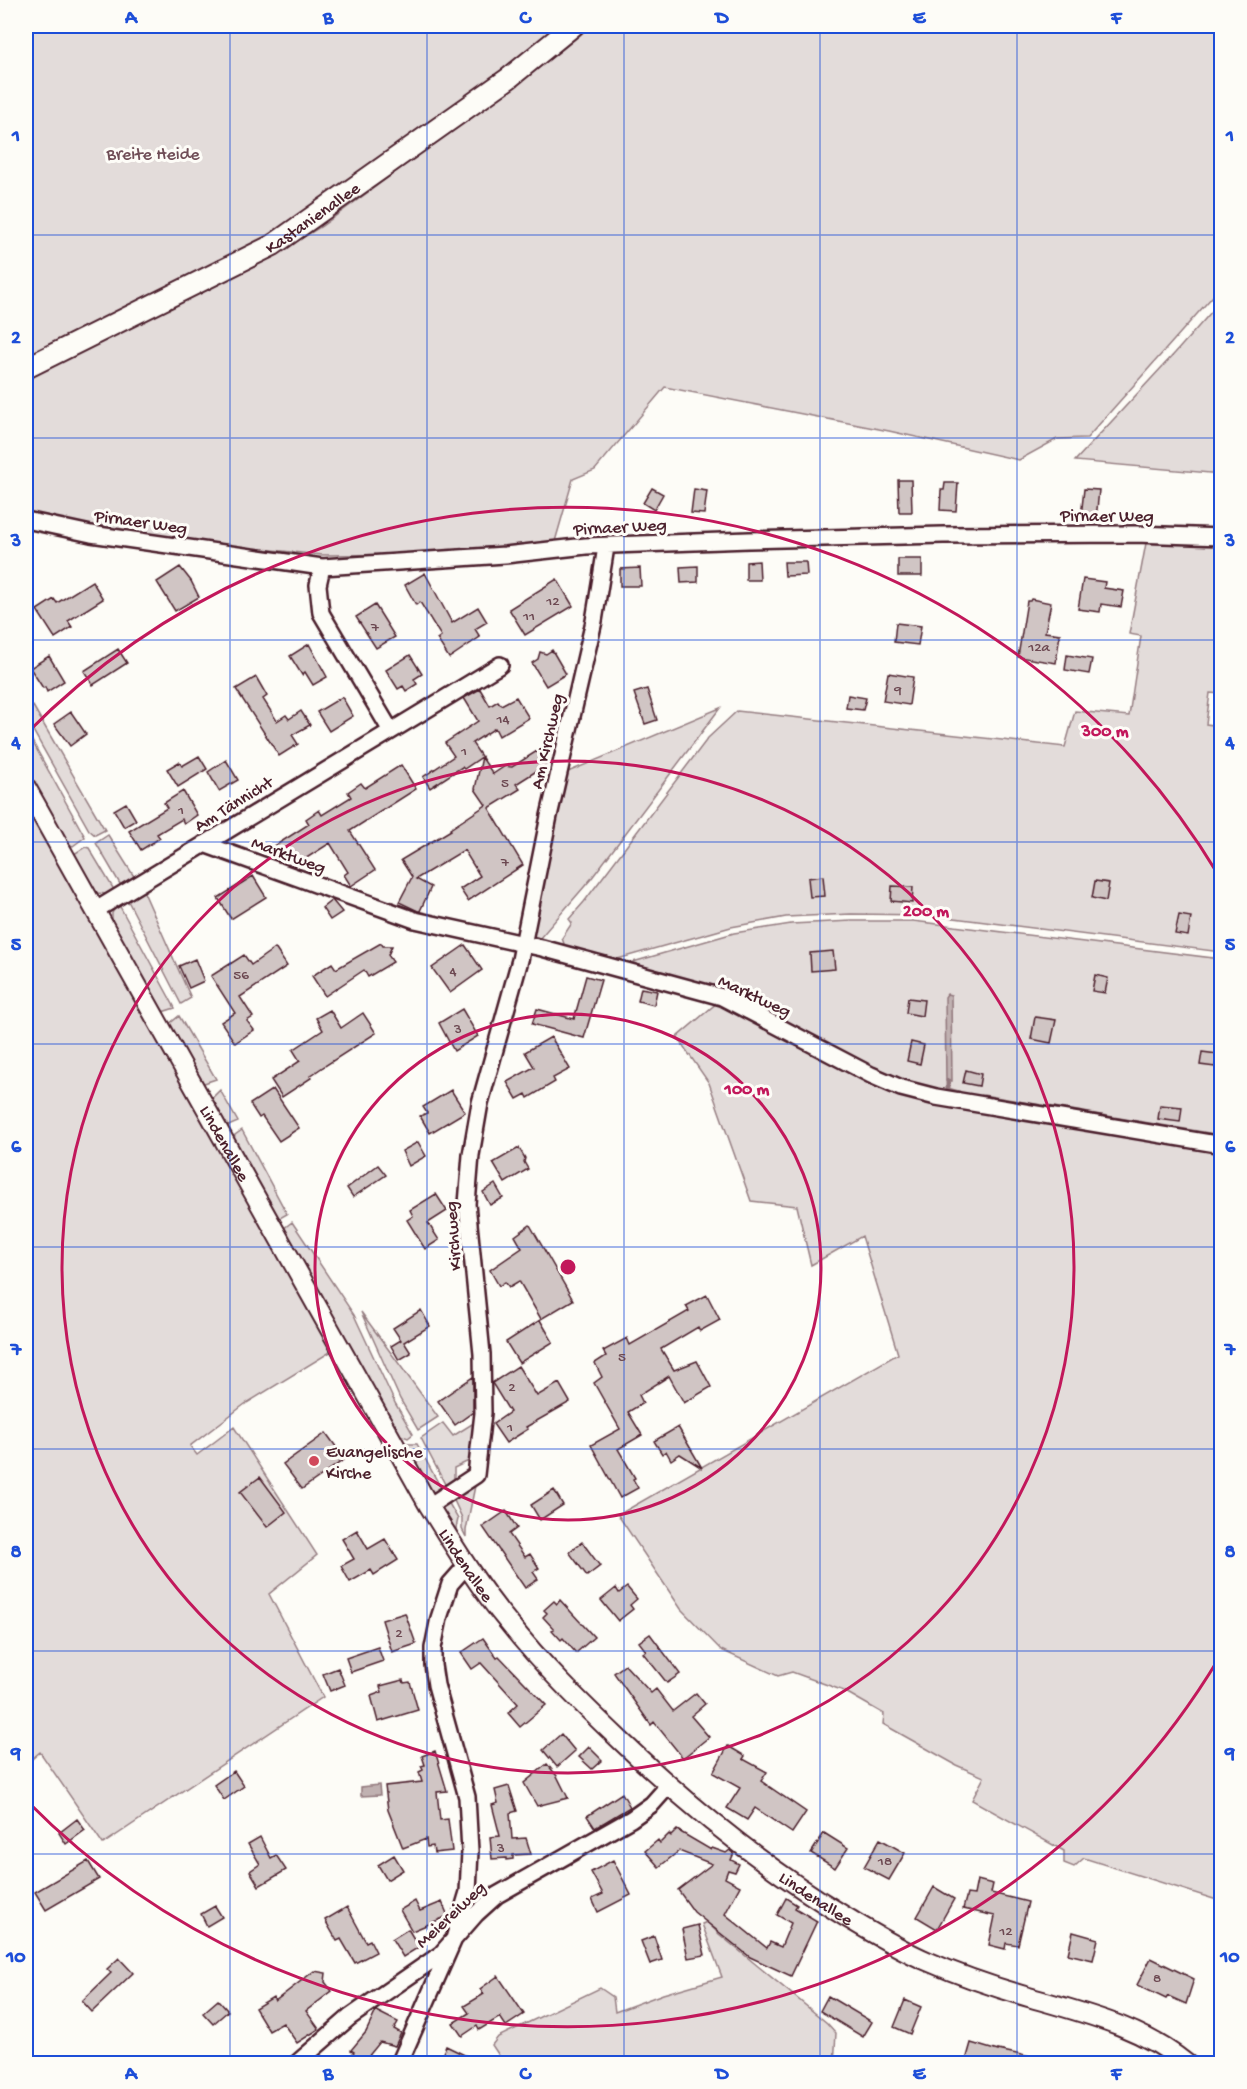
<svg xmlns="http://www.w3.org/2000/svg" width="1247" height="2089" font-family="'Gochi Hand',sans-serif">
<rect width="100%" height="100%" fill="#fdfcf7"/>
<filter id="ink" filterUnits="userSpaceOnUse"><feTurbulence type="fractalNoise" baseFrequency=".0167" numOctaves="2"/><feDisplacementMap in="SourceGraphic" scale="12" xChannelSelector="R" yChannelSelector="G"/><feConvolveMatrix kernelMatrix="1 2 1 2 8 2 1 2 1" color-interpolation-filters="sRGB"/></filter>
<g filter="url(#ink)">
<path fill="#e3dcda" stroke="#967e82" stroke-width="1.5" d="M26,26H562L513,65L269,237L26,360Z
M591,26H1221V287L1087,438L1057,439L1019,460L889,431L665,387L595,470L573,479L554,545L454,554L322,555L91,532L26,518V376L276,254L322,226L563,49Z
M1221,301V474L1075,461L1175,353Z
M1174,538L1221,542V694L1210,693L1206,724L1221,726V952L930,915L851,914L786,917L731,927L607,962L565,947L562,938L572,923L569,919L584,902L708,738L737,711L1065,747L1075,711L1129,716L1141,636L1129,634L1146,543L1162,544Z
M33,706L105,830L95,835L89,830L26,718V711Z
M720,708L591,879L540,938L529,935L563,774Z
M26,730L85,837L73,846L68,844L26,769Z
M26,802L332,1351L245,1404L190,1446L197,1455L234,1427L317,1555L269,1594L323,1697L103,1844L40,1752L26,1764Z
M108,835L135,878L123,884H120L96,843Z
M85,847L89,848L113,888L112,892L107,894L97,893L74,854Z
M143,890L191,998L181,1004L126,897Z
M118,903L175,1008L162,1012L112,921V913Z
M852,921H913L1221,959V1139L904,1084L724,993L619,966L734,933L791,924Z
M718,1002L866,1078L1221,1150L1220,1901L1084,1858L1074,1867L1064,1863V1851L972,1800L984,1777L956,1765L883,1724L884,1714L844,1691L792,1672L778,1676L721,1650L681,1609L618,1515L898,1354L862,1236L811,1265L797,1206L751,1201L709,1083L677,1037Z
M179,1016L216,1079L201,1084L168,1025Z
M220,1090L238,1122L226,1127L211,1099Z
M242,1130L287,1214L280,1218L277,1217L234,1139L235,1135Z
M292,1222L354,1315L395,1403L413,1434L408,1438L397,1434L283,1229Z
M361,1312L438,1417L418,1430L400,1399Z
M480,1419L475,1458L454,1468V1482L446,1486L421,1438L443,1423L453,1436Z
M403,1444H417L441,1488L435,1492L430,1491Z
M476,1481L466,1530V1537L462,1529V1518L452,1496Z
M447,1500L458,1519L456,1528L458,1538L438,1505Z
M707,1922L719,1934L827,2023L836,2033L834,2064L504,2063L492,2045L498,2037L600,1988L613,1997L615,2012L663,1994L722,1977L702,1924Z"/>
<path fill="#c0b1b1" stroke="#91777b" stroke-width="1.5" d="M947,994L951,995L952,1081H946L945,997Z
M379,1785L380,1795L361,1796V1787Z"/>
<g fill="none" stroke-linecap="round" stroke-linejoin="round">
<path stroke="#91777b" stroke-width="5" d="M948,1081V1090L959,1093
M984,1097L1222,1137"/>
</g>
<path fill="#d0c5c4" stroke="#4a1f2b" stroke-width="1.5" d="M898,480H911L912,512H899Z
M945,483H958L956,511L940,510L941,490H944Z
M652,488L663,494L654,510L643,503Z
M694,489L707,491L704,514L691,513Z
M1084,489L1099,490L1096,519L1081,517Z
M898,559H922V576H898Z
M759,561L760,580H746V562Z
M784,562H806L807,575L785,576Z
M698,566V582L681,583L680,567Z
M180,567L191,581L199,597L175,611L157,582Z
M640,568L641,586H620V569Z
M425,573L452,623L478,607L487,622L475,629L480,637L449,658L437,639L441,636L420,602L416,605L405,585Z
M557,579L573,606L525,635L509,609Z
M1083,579L1105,582L1104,588L1124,591L1121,607L1101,604L1100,612L1078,609Z
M92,581L103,599L68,621L72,627L55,638L37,610L54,599L57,603Z
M1031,599L1051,603L1045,632L1060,634L1056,663L1018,657L1027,601H1030Z
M375,605L395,637L376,648L356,617Z
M896,623L921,626L918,645L894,642Z
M309,644L327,677L313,685L305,672L302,675L290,656Z
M118,649L127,663L93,685L84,671Z
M552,650L566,674L546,686L532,663L538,659L540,652L546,654Z
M410,655L422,674L414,679L417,684L406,691L403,686L398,689L386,670Z
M1067,655L1092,659L1089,674L1065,670Z
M49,656L64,681L47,692L45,687L43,688L30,668Z
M888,673L913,677L909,705L883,701Z
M256,677L267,696L263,699L277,721L286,715L289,719L301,711L310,725L292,735L298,744L279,756L236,689Z
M480,689L490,706L498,701L501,705L516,697L529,718L499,736L495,728L472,743L493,774L505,766L512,767L537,751L546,765L516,784L520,789L489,808L523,865L468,901L460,889L480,876L464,850L416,879L431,887L420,911H418L399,902L412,877L401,860L451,830L450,829L486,805L475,789L482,757L464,769L462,767L430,788L423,777L454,756L445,743L478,721L464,698Z
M647,689L657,720L645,724L634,693Z
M848,695L866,698L863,710L846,708Z
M342,697L353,716L329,731L317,712Z
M71,712L86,734L70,746L54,724Z
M199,756L207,769L178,787L167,769L179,762L182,766Z
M226,760L238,780L219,791L208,772Z
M401,765L416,789L350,831L375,870L351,886L344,875L348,872L330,843L294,866L287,854L280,858L273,847L309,824L306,819L319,810L322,815L351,797L348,792L361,783L365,788Z
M183,791L197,815L184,824L182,819L157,834L160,838L141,850L129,831L167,808L164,803Z
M126,803L136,820L124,827L114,810Z
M253,876L266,897L231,919L218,898Z
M823,876L825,896L810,897L808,878Z
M1095,881L1109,883L1106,901L1092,898Z
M892,886L913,887L912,903L891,901Z
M332,900L342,912L330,920L322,908Z
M1179,915L1191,917L1188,936L1175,934Z
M381,943L383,946H392L388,955L393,962L368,977L364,970L325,996L312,976L332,963L336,969Z
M465,945L482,970L450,993L432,968Z
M275,948L287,966L240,997L253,1017L247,1021L254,1030L235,1043L221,1022L235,1013L211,976L244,955L251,965Z
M833,951L835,969L811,971L810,953Z
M195,959L204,981L189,988L179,966Z
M1095,975L1108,978L1105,993L1092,991Z
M586,976L601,980L584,1038L532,1024L537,1009L574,1019Z
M641,988L657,991L654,1005L638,1001Z
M908,998L924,1000L922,1016L906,1013Z
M462,1009L478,1036L454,1051L439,1023Z
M330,1010L341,1028L363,1013L376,1033L323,1067L310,1076L311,1078L282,1097L271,1080L300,1061L293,1050L323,1030L316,1018Z
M1035,1017L1056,1020L1051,1043L1031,1039Z
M551,1037L570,1069L553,1078L555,1082L528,1098L526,1094L517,1099L507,1082L534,1067L525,1052Z
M911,1042L924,1045L920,1064L907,1061Z
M1202,1052L1217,1054L1215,1067L1200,1065Z
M966,1070L981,1074L979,1086L963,1083Z
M273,1089L299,1128L279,1141L262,1116L259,1118L250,1104Z
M451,1090L465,1112L430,1133L420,1116L427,1113L423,1107Z
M1160,1105L1182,1107L1180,1122L1158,1119Z
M418,1142L426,1156L409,1166L402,1151Z
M519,1148L525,1158L524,1162L528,1169L505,1183L493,1163Z
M378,1165L386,1175L353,1197L347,1188Z
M495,1184L503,1198L490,1205L483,1192Z
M436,1194L447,1211L428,1223L439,1240L425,1249L407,1220L413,1216L410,1210Z
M530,1225L573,1300L541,1319L519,1281L509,1287L505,1282L499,1286L490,1270L522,1248L515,1236Z
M707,1295L720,1320L700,1331L698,1327L661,1349L674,1370L697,1361L711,1387L684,1403L669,1376L639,1395L643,1403L628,1412L642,1435L618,1449L635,1478L633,1479L638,1488L620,1498L591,1445L620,1429L594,1383L602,1377L595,1363L606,1356L603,1351L627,1338L630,1345L689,1311L686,1306Z
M421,1310L430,1326L404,1342L411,1353L399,1360L391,1346L401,1340L393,1328Z
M540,1320L553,1342L519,1363L506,1342Z
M518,1366L537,1396L559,1383L570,1402L526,1427L528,1429L506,1443L493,1424L510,1412L492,1383Z
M473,1377V1412L455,1425L438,1401Z
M678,1427L702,1468L680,1454L671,1460L666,1451L662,1454L654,1441Z
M326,1433L345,1459L302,1489L283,1464Z
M260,1477L286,1512L267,1527L240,1492Z
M554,1490L563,1505L540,1520L531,1505Z
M506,1511L517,1528L509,1534L525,1557L530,1554L539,1568L533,1572L538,1579L525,1588L483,1527Z
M357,1530L368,1549L385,1539L398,1560L374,1575L371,1570L350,1582L341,1566L354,1559L342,1539Z
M582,1542L600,1566L587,1576L569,1552Z
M627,1587L637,1599L630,1605L633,1609L618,1621L601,1600L616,1588L619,1593Z
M560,1600L594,1637L576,1653L563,1638L561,1640L552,1630L554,1629L543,1617L547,1613L544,1610L554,1601L557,1604Z
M405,1613L416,1644L392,1652L382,1620Z
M650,1634L680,1674L667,1683L643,1653L646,1651L639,1642Z
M483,1638L497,1658L499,1656L546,1705L520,1727L508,1713L518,1704L481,1663L472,1669L461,1653Z
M378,1647L383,1661L351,1672L346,1658Z
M625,1665L651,1693L656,1689L673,1711L696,1693L705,1704L691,1716L709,1737L683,1758L654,1722L651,1725L614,1673Z
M338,1668L345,1685L330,1691L323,1674Z
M403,1680L404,1683L410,1682L418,1710L378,1722L371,1696L382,1692L380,1686Z
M561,1734L575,1751L557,1767L543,1750Z
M728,1746L745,1756L743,1759L767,1772L761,1781L806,1812L792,1833L755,1808L747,1820L727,1808L740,1788L713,1773Z
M589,1747L602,1760L592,1769L579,1757Z
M435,1751L447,1791L437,1792L440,1820L448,1819L452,1851L434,1853L433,1846L427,1847L426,1839L403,1848L388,1810L385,1786L422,1782L419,1772L423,1770L421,1766L425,1765L422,1756Z
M547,1764L557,1776L568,1798L537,1806L524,1783Z
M234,1771L244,1786L224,1800L214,1785Z
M509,1786L517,1811L510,1813L512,1839L526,1838L531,1854L513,1855V1859L506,1860V1858L492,1859L490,1837L500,1836L492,1805L498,1803L495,1790Z
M622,1793L630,1807L595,1828L587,1816Z
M77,1819L85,1830L66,1844L59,1833Z
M677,1830L711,1850L712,1848L726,1853L730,1850L734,1853L731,1860L739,1864L735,1872L728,1870L725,1878L740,1886L725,1914L767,1948L770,1942L781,1947L791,1923L777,1915L786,1898L797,1905L795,1908L817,1921L791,1976L750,1957L694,1912L678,1890L712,1864L679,1851L659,1867L645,1851L658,1840L660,1843L669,1834L671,1836Z
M824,1833L848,1848L835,1868L811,1853Z
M260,1837L271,1858L276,1855L286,1870L259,1886L250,1871L260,1864L248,1844Z
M880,1839L905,1853L889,1880L864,1867Z
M394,1855L403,1870L387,1880L378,1865Z
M613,1860L631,1895L598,1912L592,1899L603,1894L591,1872Z
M88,1861L99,1879L46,1910L35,1892Z
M977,1880L993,1884L991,1893L1028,1902L1018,1945L1006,1943L1005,1949L989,1945L995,1916L963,1909L967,1894L974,1895Z
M934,1887L954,1899L937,1929L917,1917Z
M415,1901L420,1911L442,1902L448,1916L412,1931L400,1910Z
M215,1906L222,1917L207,1926L201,1914Z
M347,1907L366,1942L370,1940L376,1952L355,1963L341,1939L337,1941L325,1920Z
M698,1925L705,1955L688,1958L682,1929Z
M408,1929L419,1947L403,1957L392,1939Z
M1073,1932L1098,1939L1093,1960L1068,1954Z
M654,1936L662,1960L650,1964L641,1941Z
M119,1958L133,1973L92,2012L82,2001L111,1973L107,1969Z
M1151,1958L1194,1979L1186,2004L1168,1996L1166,1999L1137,1985Z
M314,1971L326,1973L325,1982L332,1991L306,2011L319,2029L297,2043L283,2023L269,2031L255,2008L273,1997L275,2001Z
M498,1976L524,2014L506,2026L500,2017L479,2030L477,2026L462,2036L453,2023L469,2013L464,2006L484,1994L480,1989Z
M828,1996L872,2022L863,2037L820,2011Z
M218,2000L228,2011L213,2024L203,2013Z
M905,2000L921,2007L910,2034L894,2027Z
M376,2011L398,2022L394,2029L401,2033L395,2046L380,2042L362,2064H344L354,2052L351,2050L366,2032Z
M971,2043L998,2051V2050L1035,2058L1034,2064H965Z
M446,2046L483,2064H438Z"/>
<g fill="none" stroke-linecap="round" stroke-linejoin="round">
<g stroke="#4a1f2b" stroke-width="20">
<path id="minor" d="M26,520L91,534L322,567L505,555L586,546L749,540L943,535L1135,534L1222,537
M322,567L318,585L321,613L391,731
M204,844L415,920L542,948L722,997L871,1075L901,1088L936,1097L1222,1145
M96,910L500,665
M429,1506L476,1475L483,1413L482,1354L467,1204L471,1155L480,1103L520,960L549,816L594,621L606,547
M296,2064L350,2017L441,1954L476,1914L497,1895L631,1819L652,1804L668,1786
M399,2064L454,1939L468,1892L470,1851L467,1797L436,1685L433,1665V1648L439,1618L450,1584L466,1566"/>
</g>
<g stroke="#4a1f2b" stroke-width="22">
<g id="tertiary">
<path id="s1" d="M26,787L429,1506C454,1546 478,1586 508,1622C542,1665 581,1703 621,1741C691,1808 764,1867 846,1917C873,1933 899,1949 927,1961C961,1976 997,1988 1032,1998C1087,2014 1142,2027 1187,2064"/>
</g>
</g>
<g stroke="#4a1f2b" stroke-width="24">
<g id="secondary">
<path id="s2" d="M26,368L273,245L509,78L573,26"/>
</g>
</g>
<use href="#minor" stroke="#fdfcf7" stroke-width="15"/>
<use href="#tertiary" stroke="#fdfcf7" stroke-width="18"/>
<use href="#secondary" stroke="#fdfcf7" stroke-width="20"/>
</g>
</g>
<path fill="none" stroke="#1d4ed8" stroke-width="1.5" stroke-opacity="0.55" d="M230,26V2064M427,26V2064M624,26V2064M820,26V2064M1017,26V2064M26,235H1222M26,438H1222M26,640H1222M26,842H1222M26,1044H1222M26,1247H1222M26,1449H1222M26,1651H1222M26,1854H1222"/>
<g fill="none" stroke="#c2185b" stroke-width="3">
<circle cx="568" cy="1267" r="253"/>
<circle cx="568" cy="1267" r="506"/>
<path d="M1219 1658A760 760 0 0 1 26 1800M26 734A760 760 0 0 1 1219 876"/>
</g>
<circle fill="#d1495b" stroke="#fdfcf7" stroke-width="2" cx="314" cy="1461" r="6"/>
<g text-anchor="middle" stroke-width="6" stroke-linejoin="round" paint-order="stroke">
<g font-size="15" fill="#6c4851">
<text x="553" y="605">12</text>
<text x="529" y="620">11</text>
<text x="375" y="631">7</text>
<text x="1039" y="651">12a</text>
<text x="898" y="694">9</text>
<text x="503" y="723">14</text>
<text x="464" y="755">1</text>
<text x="505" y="787">5</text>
<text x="181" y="814">1</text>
<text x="505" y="866">7</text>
<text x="453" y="975">4</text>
<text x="241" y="979">56</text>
<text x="458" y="1033">3</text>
<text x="622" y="1361">5</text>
<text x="512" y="1391">2</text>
<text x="510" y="1431">1</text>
<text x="399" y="1637">2</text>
<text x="501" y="1852">3</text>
<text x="885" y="1865">18</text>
<text x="1006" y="1935">12</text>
<text x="1157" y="1982">8</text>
</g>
<g font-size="18" fill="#704e57" stroke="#fdfcf7">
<text x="153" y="159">Breite Heide</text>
</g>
<g font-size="18" fill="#4a1f2b" stroke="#fdfcf7">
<text dy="6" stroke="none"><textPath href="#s2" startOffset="324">Kastanienallee</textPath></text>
<text x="1107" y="521">Pirnaer Weg</text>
<text transform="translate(141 521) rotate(8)" y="6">Pirnaer Weg</text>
<text transform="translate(620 526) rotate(-3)" y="6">Pirnaer Weg</text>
<text transform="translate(546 741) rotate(-77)" y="6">Am Kirchweg</text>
<text transform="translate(233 803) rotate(-32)" y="6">Am Tännicht</text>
<text transform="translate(289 854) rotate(20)" y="6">Marktweg</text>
<text transform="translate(755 995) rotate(25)" y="6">Marktweg</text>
<text dy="6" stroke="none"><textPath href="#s1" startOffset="408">Lindenallee</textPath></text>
<text transform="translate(452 1236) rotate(-94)" y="6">Kirchweg</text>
<text dy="6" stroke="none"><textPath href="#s1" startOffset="894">Lindenallee</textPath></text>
<text dy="6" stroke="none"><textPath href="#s1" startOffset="1380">Lindenallee</textPath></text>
<text transform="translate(450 1914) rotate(-43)" y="6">Meiereiweg</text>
</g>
<g font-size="18" fill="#4a1f2b" stroke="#fdfcf7" text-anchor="start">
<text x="326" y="1457">Evangelische<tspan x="326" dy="21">Kirche</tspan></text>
</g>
</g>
<circle cx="568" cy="1267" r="9" fill="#c2185b" stroke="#fdfcf7" stroke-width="3"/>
<g font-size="18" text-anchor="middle" font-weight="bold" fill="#c2185b" stroke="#fdfcf7" stroke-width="6" stroke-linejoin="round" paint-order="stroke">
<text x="1105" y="736">300 m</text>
<text x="926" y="916">200 m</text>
<text x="747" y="1094">100 m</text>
</g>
<rect width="1247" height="2089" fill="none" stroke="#fdfcf7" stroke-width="66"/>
<rect x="33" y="33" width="1181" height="2023" fill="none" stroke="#1d4ed8" stroke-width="2"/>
<g font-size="20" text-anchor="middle" font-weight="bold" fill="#1d4ed8">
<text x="131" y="23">A</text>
<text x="328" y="23">B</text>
<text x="525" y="23">C</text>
<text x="722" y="23">D</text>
<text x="919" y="23">E</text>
<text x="1116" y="23">F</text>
<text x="16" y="141">1</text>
<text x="1230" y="141">1</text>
<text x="16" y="343">2</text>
<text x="1230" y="343">2</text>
<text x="16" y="546">3</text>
<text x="1230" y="546">3</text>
<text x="16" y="748">4</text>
<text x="1230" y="748">4</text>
<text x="16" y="950">5</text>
<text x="1230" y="950">5</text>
<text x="16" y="1152">6</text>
<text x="1230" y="1152">6</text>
<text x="16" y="1355">7</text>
<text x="1230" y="1355">7</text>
<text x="16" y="1557">8</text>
<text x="1230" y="1557">8</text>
<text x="16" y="1759">9</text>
<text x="1230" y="1759">9</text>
<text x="16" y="1962">10</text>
<text x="1230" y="1962">10</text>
<text x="131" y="2079">A</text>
<text x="328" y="2079">B</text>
<text x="525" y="2079">C</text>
<text x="722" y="2079">D</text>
<text x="919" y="2079">E</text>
<text x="1116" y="2079">F</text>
</g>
</svg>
